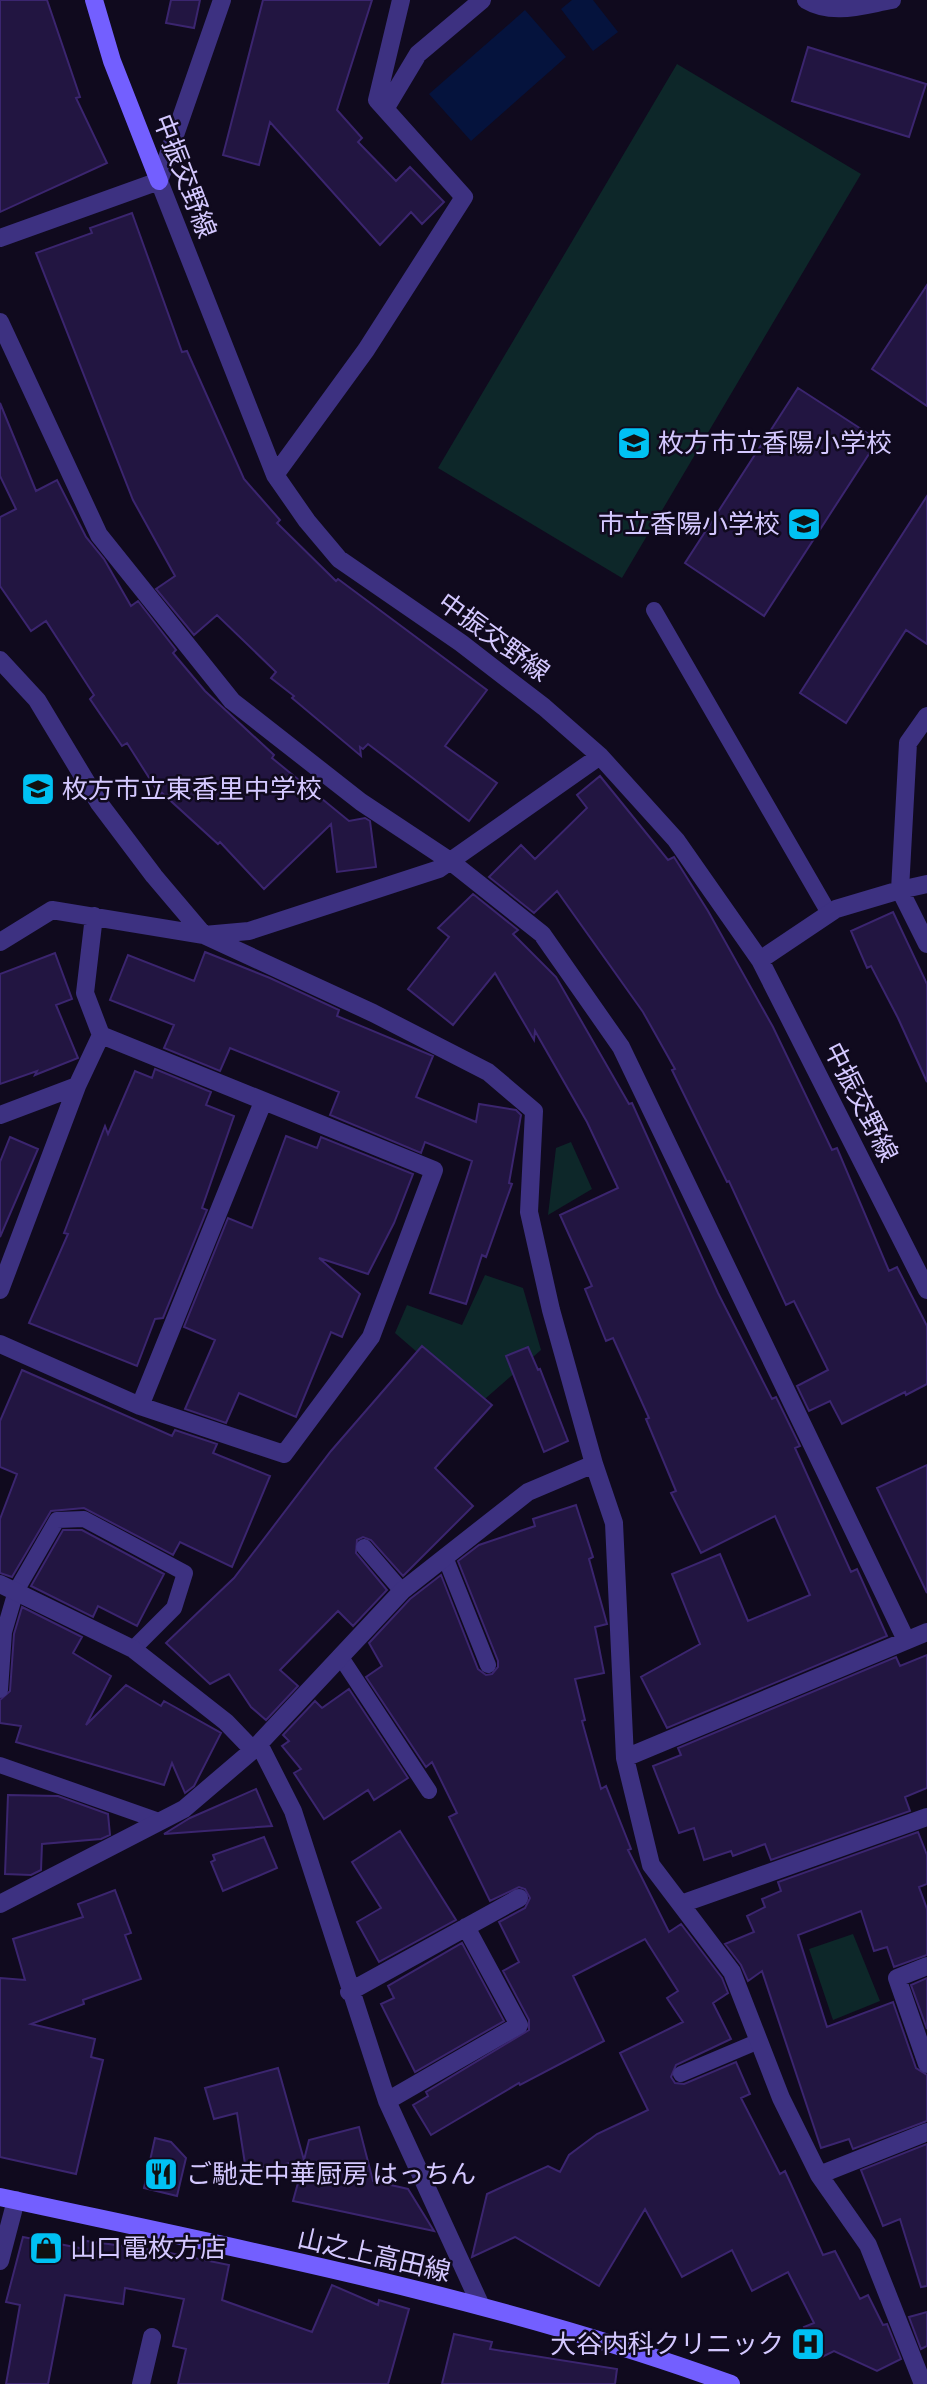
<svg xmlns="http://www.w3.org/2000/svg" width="927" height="2384" font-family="'Sofia Sans Condensed','Noto Sans JP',sans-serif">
<rect width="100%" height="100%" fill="#100a1e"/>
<path fill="#0d2729" d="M677,64L861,174L622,578L438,468Z
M571,1142L592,1189L548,1215L556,1148Z
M485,1275L523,1288L541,1350L478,1405L395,1333L407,1305L462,1325Z
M853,1934L880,2001L833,2020L809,1949Z"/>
<path fill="#05133d" d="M572,0H593L618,32L593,51L561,9Z
M525,10L566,57L471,141L429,94Z"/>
<path fill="#221541" stroke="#3b256f" stroke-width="2" d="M0,0H47L80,97L76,98L107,163L0,212Z
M171,0H200L194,28L166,23Z
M263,0H372L337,110L362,138L358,142L396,181L410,167L444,202L422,224L411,212L380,245L270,122L259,165L223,155Z
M808,47L926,84L909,137L792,101Z
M132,213L182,352L187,351L244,479L280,520L277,523L336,581L338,579L487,690L445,746L497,783L469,821L368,744L363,749L360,747L361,756L292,698L294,696L271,678L276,672L217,615L194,635L156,589L175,576L133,500L36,253L92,233L90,228Z
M927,285V406L872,369Z
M798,388L878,440L764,616L685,563Z
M0,403L36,491L57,480L86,537L104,559L131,606L138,601L176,650L173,653L205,691L274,755L272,758L349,821L365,818L370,821L376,867L337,872L331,824L264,889L220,842L218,844L162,793L160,795L127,743L122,746L90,699L94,695L46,621L31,631L0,586V517L16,509L0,476Z
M927,496V644L906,630L846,723L800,693Z
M600,776L668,860L674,857L708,911L773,1027L832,1150L837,1148L889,1271L897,1267L927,1326V1384L906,1395L905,1392L842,1424L830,1401L809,1411L797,1386L828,1370L794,1301L786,1305L729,1181L727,1182L672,1070L675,1069L643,1012L557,891L534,913L489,877L521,845L535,859L587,808L577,795Z
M473,894L518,930L513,934L556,977L629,1104L632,1103L718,1293L772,1399L776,1397L800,1446L795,1448L851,1572L857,1569L887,1636L667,1728L641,1677L700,1644L672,1574L720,1554L748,1621L810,1595L775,1516L701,1553L671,1493L676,1491L646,1419L649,1418L613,1338L606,1341L585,1289L592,1286L560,1215L618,1188L587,1122L535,1031L534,1040L495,973L453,1025L408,989L449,937L438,928Z
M893,912L927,984V1082L898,1018L871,966L867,968L851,931Z
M205,952L270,978L339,1010L337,1016L433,1056L416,1097L476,1122L479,1104L516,1110L521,1115L509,1183L512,1184L486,1257L482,1255L466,1304L430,1293L472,1161L425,1142L421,1153L330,1115L339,1092L230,1048L220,1071L164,1048L174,1025L110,1000L128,955L194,981Z
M55,953L72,999L56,1005L78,1058L35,1075L37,1071L0,1084V974Z
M155,1069L211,1092L206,1105L234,1116L202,1208L207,1210L163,1318L155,1319L137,1366L29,1323L68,1234L64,1233L105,1126L108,1134L135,1071L152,1078Z
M286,1136L317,1148L321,1137L413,1174L394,1223L368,1274L319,1258L360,1294L342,1337L331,1332L296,1417L239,1393L226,1423L185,1409L215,1340L184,1327L228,1218L252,1228Z
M10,1137L38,1149L0,1237V1162Z
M422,1346L492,1405L435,1468L473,1506L403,1576L371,1540L363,1537L357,1540L356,1553L387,1590L353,1626L338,1611L280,1670L298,1686L266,1720L251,1707L229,1674L210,1684L166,1643L234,1578L331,1451Z
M528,1347L538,1370L540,1369L568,1441L544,1452L506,1356Z
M22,1370L172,1436L175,1430L217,1444L213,1453L270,1476L232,1567L180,1542L173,1555L84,1508L51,1511L12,1577L0,1573V1519L17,1474L0,1467V1421Z
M927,1465V1593L877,1488Z
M576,1505L593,1557L589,1559L607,1624L595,1627L604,1673L575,1679L585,1720L582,1721L601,1789L606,1786L631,1849L628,1850L669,1932L681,1924L722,1978L728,1993L713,2003L731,2039L676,2065L671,2077L675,2083L684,2084L736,2062L750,2094L741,2098L780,2174L785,2171L823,2255L835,2251L860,2299L868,2295L883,2325L887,2324L901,2359L877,2371L834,2351L820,2358L804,2327L814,2323L788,2272L752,2291L732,2250L682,2277L645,2209L599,2286L515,2237L472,2257L487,2194L548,2166L560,2172L569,2155L597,2134L648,2110L620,2053L683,2022L667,1998L678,1991L645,1939L573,1976L604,2041L520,2085L519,2083L431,2135L413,2105L428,2096L426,2092L529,2030V2020L503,1971L519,1962L499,1922L525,1908L530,1898L525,1889L519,1887L490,1901L449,1817L457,1813L432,1762L426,1767L366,1677L382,1666L369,1643L410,1599L441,1575L478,1669L486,1675L492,1674L498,1667V1661L458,1561L479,1545L535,1526L533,1519Z
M63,1530H82L164,1574L137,1626L98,1606L93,1617L31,1586Z
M22,1607L82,1637L73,1653L111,1676L86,1725L126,1685L161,1706L164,1701L221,1733L194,1786L185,1793L172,1763L164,1785L16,1742L21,1726L0,1723V1700L10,1691L14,1634Z
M927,1655V1788L905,1797L910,1811L771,1860L765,1844L733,1856L731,1851L704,1860L694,1828L679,1833L653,1766L681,1755L678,1748L896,1657L900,1666Z
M349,1689L408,1778L374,1800L368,1790L324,1819L294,1773L301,1769L282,1746L289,1741L283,1735L315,1701L322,1708Z
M256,1789L272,1826L164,1834L190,1818Z
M8,1795L58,1796L108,1814L110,1835L101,1839L42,1844L41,1870L31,1875L5,1874Z
M400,1831L456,1920L379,1962L357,1922L381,1908L352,1862Z
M918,1832L927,1855V1884L919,1887L927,1909V1955L894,1967L887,1947L874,1951L861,1911L798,1935L827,2027L893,2002L916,2068L927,2075V2121L853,2149L849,2139L821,2148L762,1971L748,1981L741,1965L725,1944L754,1932L747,1916L765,1907L762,1899L781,1891L778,1882Z
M264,1837L277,1868L223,1891L211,1862L215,1860L213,1855Z
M115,1890L131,1933L125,1935L141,1979L83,2000L84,2004L31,2024L95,2039L91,2057L103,2060L76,2174L0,2157V1978L25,1980L13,1939L83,1917L78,1904Z
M462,1943L504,2021L415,2072L381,2004L394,1998L388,1986Z
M927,1978V2029L911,1985Z
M278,2068L304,2160L309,2140L359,2127L373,2181L408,2189L434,2231L293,2201L304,2161L246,2170L237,2113L214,2119L205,2088Z
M155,2138L171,2142L186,2158L177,2196L144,2188Z
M927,2144V2286L921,2287L900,2219L883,2226L861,2170Z
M23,2237L85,2249L86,2241L160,2251L229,2265L222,2300L312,2332L332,2285L378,2305L379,2300L409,2309L388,2384H178L186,2349L173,2346L184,2299L125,2288L123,2304L65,2295L48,2384H6L20,2305L6,2302Z
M927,2312V2346L921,2349L909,2317Z
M454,2334L492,2342L490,2349L617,2369L615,2384H442Z"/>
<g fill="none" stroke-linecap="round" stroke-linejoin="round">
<path stroke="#3d3181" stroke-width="16" d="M654,610L829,913
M364,1547L402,1591
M445,1557L488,1665
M340,1656L429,1791
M0,1690L4,1632L16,1591L57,1520L84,1519L185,1573L174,1608L133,1649
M0,1765L159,1821
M681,2074L759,2041"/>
<path stroke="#3d3181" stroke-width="18" d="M806,0C833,16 863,5 892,0
M385,109L418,54L482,0
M159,181L275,475L307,521L339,559L461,643L544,707L600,756L676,840L760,960L927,1290
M159,181L222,0
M0,238L159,181
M0,322L99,535L232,701L361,802L450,861L542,934L621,1047L906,1640
M275,475L366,350L464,197L377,100L401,0
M0,660L37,700L99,803L154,876L204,935L373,1013L488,1072L534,1111L529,1212L551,1310L594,1464L614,1523L625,1758L651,1865L732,1972L781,2098L819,2175L868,2245L923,2384
M927,716L908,743L900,890L927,884
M0,942L52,910L204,935L249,931L439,869L600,756
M760,960L836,909L900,890L927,944
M0,1115L77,1086
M0,1290L77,1086L101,1035L85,993L94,916
M0,1344L140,1406L284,1454L371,1337L434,1170L101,1035
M140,1406L263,1102
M0,1584L133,1649L226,1722L253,1750
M259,1744L293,1811L387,2101L481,2306
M625,1758L927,1632
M0,1904L184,1809L253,1750L402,1591L528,1492L594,1464
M681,1904L927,1817
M927,1966L897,1978L927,2064
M349,1992L519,1898
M387,2101L519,2025L466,1927
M819,2175L927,2132
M0,2261L16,2200
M141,2384L152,2337"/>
<path stroke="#735fff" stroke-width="18" d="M94,0L112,61L159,181
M0,2197C245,2250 495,2298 731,2384"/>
</g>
<defs>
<g id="school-square" transform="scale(1.75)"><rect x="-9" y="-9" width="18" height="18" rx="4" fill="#00c1f3" stroke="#100a1e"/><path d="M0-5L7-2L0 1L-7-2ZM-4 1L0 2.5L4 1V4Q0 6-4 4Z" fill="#111"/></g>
<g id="restaurant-square" transform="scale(1.75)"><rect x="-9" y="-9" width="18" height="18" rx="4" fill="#00c1f3" stroke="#100a1e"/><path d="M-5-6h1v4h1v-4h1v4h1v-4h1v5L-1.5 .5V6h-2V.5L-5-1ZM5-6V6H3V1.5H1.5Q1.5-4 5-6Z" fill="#111"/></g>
<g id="shop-square" transform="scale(1.75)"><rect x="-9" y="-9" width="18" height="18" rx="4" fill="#00c1f3" stroke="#100a1e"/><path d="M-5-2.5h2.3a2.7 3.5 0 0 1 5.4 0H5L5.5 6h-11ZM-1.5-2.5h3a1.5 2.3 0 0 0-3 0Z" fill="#111"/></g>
<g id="hospital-square" transform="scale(1.75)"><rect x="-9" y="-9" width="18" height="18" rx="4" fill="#00c1f3" stroke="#100a1e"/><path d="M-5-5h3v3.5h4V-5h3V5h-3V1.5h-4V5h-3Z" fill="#111"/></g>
</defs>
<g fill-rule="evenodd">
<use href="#school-square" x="634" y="443"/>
<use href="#school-square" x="804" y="524"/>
<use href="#school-square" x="38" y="789"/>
<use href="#restaurant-square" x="161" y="2174"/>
<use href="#shop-square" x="46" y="2248"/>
<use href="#hospital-square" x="808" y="2344"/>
</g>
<g text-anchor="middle" stroke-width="5" stroke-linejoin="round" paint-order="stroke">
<g font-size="26" fill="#d4c8ff" stroke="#100a1e">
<text transform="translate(185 176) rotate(69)" y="9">中振交野線</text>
<text transform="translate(494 637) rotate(36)" y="9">中振交野線</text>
<text transform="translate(861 1102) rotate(63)" y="9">中振交野線</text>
<text transform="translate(374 2255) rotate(13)" y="9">山之上高田線</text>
</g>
<g font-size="26" fill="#d4c8ff" stroke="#100a1e" text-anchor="start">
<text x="658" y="452">枚方市立香陽小学校</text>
<text x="780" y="533" text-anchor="end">市立香陽小学校</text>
<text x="62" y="798">枚方市立東香里中学校</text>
<text x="186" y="2183">ご馳走中華厨房 はっちん</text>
<text x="70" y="2257">山口電枚方店</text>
<text x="784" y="2353" text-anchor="end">大谷内科クリニック</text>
</g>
</g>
</svg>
